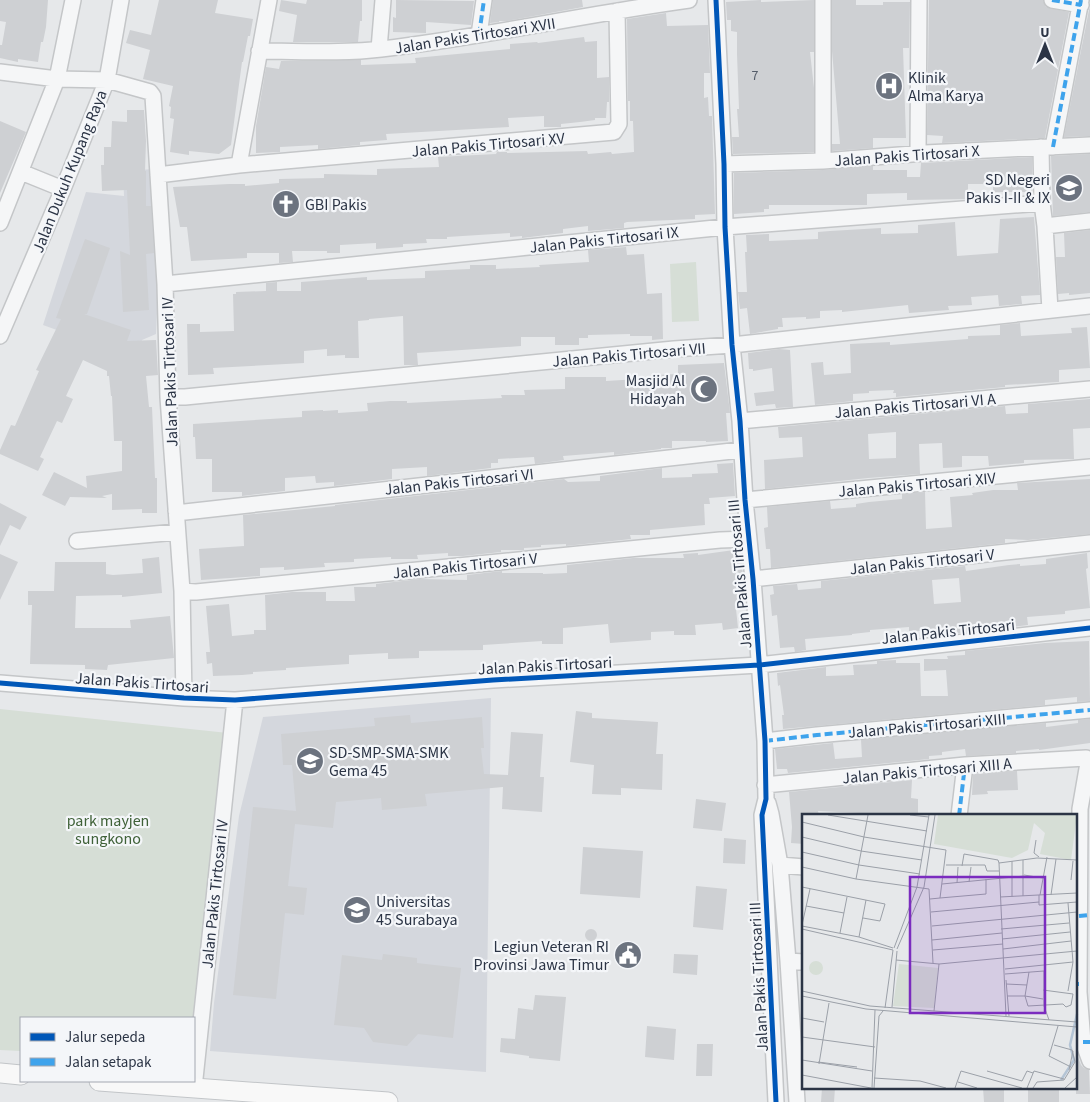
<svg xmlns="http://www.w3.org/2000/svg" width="1090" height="1102" font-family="'Source Sans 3',sans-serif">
<rect width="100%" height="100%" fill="#e6e8ea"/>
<path fill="#d4d7dd" d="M154,169L160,252L156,334L142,340L137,359L43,325L86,192L124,196L123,171Z
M491,698L486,1072L210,1051L214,1003L239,816L263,717Z"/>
<path fill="#d6ded6" d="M696,262L699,321L672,322L670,264Z
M0,709L228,733L194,1018H21V1051L0,1050Z"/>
<path fill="#ced0d3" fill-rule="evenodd" d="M0,0H48L46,27L43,42H41L38,62L18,59V62L0,58V45H2L6,22L0,21Z
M159,0H218L215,13L253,19L250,36H248L243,62H242L231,145L219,154L189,151V155L170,152L174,119L170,118L171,107L169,106L173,86L143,79L150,50L126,43L130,30L151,35Z
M281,0L306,4L307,0H362V21H360L358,42H293L297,15L279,11Z
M396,0L474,1L471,25L426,22V33L393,32V17L396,18Z
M493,0H582L583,7L507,21H499V22L490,23Z
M761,0V2L814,0V52H810L814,88V152L733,154L732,137H739L737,109H739L737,54V32L731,31V20H727L726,2Z
M832,0H856V5H883V2H910L909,48H903L906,138H873V148L832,151V144H840L832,51Z
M929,0H1043L1046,7L1069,12L1045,138L942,143L943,136L927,135Z
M1090,7V136L1064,137L1089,10Z
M666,13L667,26L708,25L710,73H704V98L708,97L709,116H712L715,214L695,215V219L627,222L624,223V228L588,231V226L563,229V233L522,238V236L510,237V233L447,237V239H426L427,243L403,244V247L376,249V243L340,245V253H327V251H292L293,262L279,263V253H247V258L191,261L187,227H180L173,187L229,184H245V186L279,183V179L324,178V174L377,175V169L439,167L438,157L496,154L497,152H507V153L587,151L588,154L611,152L612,154L634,152L633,121H630V101H628L627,19Z
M584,37L585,42L597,41V78L609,77V102H607L606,118H595V120L580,122L561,124V127H544V116L508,118L509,127L386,134L387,140L360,142V145L318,149V145L280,147V152L256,153V126L266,67L279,69L281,61L361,60V65L416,63L415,58L510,49V44L537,42L538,43Z
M127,110H144L146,141L145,171H146V206H151L154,253L146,254L149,310L123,312L120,251L130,255L127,190L102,191L101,165H104V147H111L112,121L127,122Z
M0,121L26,132L0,193Z
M1090,154V212L1053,216L1051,156Z
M1032,157V194L1030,195L1029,192H993V184H968V199L907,200V193L867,194V205H769V209H764V212L734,214V173L823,170L873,166V170H907V177H920L921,163Z
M1034,217L1040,295L1021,296L1022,304L999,306L998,295L971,297L972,305L948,306L949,310L909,313L908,305L842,312V310L820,311V318L806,319V317L782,318L783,327H778V329L750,334L747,308L740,309L738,292H747L745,252H747L746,235L769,234V241L818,239V232L830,231L881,228V234L918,233V225L955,222L957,256L998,253L1000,219Z
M1090,230V293L1069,295V293L1058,294L1056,257H1065L1064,233Z
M85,239L110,248L87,314H84L131,330L127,341L156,340L158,375L146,376L149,407H152L155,478H157V513H142V509L112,510V494L102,496L107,498L70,497L65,506L42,495L54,472L87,488L86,476L122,471V441H114L112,396H111L109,376H107V371L83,360L66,396L73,399L62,423L57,421L40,457L44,459L38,471L0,454V450L11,425L15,426L39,371L36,370L61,319L56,318Z
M626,247L627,255L644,254L647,294L662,293L663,339L652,340V336H630V334L588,335V338H579V345H555V337H521V346L417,353L418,365H404L403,316L369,319V320L358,321L359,358H345V355L327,356V349L304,351V363L213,368L214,374L188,375L187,324H200V332L234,331L233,294H236V292L266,291V283L277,282V291H301V282L367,277V280L425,278V271L470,269V265H496V269L540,267L539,265L589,262L588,250Z
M1020,323L1021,336L1072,333L1071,328L1087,327L1090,368L1059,370V382L1005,385V387L896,397V393H893L894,390L869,391V393L853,394V401L815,405L811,363L823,362L824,375L851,373L850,344L890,342V345L968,339V336L1000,335V325Z
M779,349L790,350L793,407L776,408L775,404L756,406L754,393L774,391L772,368L753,371V369H749L748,353Z
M724,363L730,413H726L728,441L706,442V441H672V448H661V449L614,455V452L563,456L564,460L535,464L534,457L498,459V463H491V468L427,476V467L392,469V479L334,486V482L316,483L315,476L285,478V491L242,496V492H212V459H196L195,437H193V424L302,417V411L323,410V411L338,410V413L368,411L367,403L390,401H407V403L502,398L501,395H525L524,390L565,389V377H606V381L655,378V375L678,374V365Z
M1090,399V428L1073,429L1074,459L1024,460V463L989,466L988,456H962V467L943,468L942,443L919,444L920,474L868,478L765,489L764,460L803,457L802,437L779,438L778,427L1005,406L1006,414L1028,413V404ZM896,432V458L869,459L868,434Z
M733,463L735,496L709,498L710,504H704L705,525L650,530V535H630L631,539L566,546V544L541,545V547L524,548V550H501V552L463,556H448V553L417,555L418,559H391V557L354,559V562L324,563L325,567L284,570V567L260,568V576L201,580L199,549L244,546L243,515L335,506V505L564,479L568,482L600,481V476L662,468V478L692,477V474L718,473L717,464Z
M1090,479V534L1028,540L1005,539V543L771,568L770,549H766L764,528L768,527L767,507L830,501L831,509L856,507V504L869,502L902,499V494L925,492L926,529L952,527L950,497L973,495L972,493L993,490H1018L1017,483Z
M0,503L27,517L20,530L10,525L0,546Z
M741,549L745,608L736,609L738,628L723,630L722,623L695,625L696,635H674V631L651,632V640L610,643L608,624L563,628V644H542V641L483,645V650L419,651V658L388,659V653L349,655V664L286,668V670L253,672V674L242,675L213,676L212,663L207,664L206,652H210L206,606L229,604L232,636L254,634V630H266L265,595L292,592H326V601H355L354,587H376V584L420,579L467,580V575L502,571V573H543V574L567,573V565L633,558H684L683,554L698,553V555Z
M1087,553L1088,568L1086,569L1090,608L1065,611V614L1027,617L1028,625L963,633H951L950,628L909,632V627L870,630V632L852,634V635L805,639L806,650L795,652L794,647L780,648L777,615L772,616L770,595L774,594L773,586L797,584L798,590L821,588V581L965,566L966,571L1009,565L1020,564V566L1046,564V559ZM959,578L961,602L934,604L932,580Z
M0,554L18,562L0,600Z
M159,557L162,593L122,597V595L76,596L75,628H131L130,620L170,616L174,658L108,665L107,670L85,669V665L30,664L32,605H28V591H54L55,562H106V574L113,575L143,573L142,559Z
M1089,641L1090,701L1077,702V697L1045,700V705L783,729L782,715H784L780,685L778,686L777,673L826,667V676L854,675L853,665L877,664V661L896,660V663H920L921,696H948L946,670L924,671V659H948L947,656L965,655V651L1045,643Z
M576,711L592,713V718L658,722L656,754H663L662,790L621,788V795L592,794L594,765L570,762Z
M410,715L411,723L482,717L484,748H481L484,774L508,775L511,732L543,734L540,777H544L542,812L502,809L503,787L425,794L427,806L382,810L381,798L336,802L333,828L295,824L288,886L307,888L304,915L285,913L276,999L233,995L253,807L296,811L292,765H283L281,734L375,726L374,718Z
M1090,719V743L1039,750V749L1016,751V753L966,756L965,749L942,752V755L929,756V759L788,773L787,769H777L775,749L833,743L835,759L862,757L861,740L1046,723V727L1078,723V720Z
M1017,771L1018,790L987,791L988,794L972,795L973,774Z
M912,780L911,798L918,799V816H859V813L818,811L819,815L804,816V844L791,843L792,827L789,792Z
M696,799L726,803L722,831L693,828Z
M724,838L746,840L745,864L723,863Z
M583,847L643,851L640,898L580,894Z
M696,886L727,889L723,930L693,927Z
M585 935a6 6 0 1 1 12 0a6 6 0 1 1-12 0Z
M383,954L417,958V963L461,968L453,1038L418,1034L407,1046L373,1042L364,1028L334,1025L342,955L382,960Z
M674,954L698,955L697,975L673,973Z
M535,995L566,997L560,1061L529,1058V1056L500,1052L501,1038L515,1039L518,1008L533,1010Z
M647,1026L676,1029L674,1060L645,1057Z
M697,1044H713L712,1076H696Z
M1076,1051L1081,1065L1084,1068L1089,1070L1090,1094H1076Z
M822,1088H835L834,1102H821Z
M983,1088H1004V1102H984Z
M1028,1089H1059V1102H1028Z"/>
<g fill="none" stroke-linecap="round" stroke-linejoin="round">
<g stroke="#c4c6c8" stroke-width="18">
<path id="minor" d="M716,0L724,164L725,227L732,345L740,421L745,500L753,579L765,741L766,799L762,815L776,1102
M1052,0L1081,5
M479,35L484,0
M379,49L383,0
M259,51C299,51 341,54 381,49C484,37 586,14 689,0
M0,72L57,79L107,80L150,92L153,96L165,284L168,397L182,591L184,698
M1041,147L1042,203L1045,226L1090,221
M1053,147L1081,0
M918,153L919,0
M823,161V0
M724,164L823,161L925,153L1090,145
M239,165L614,132L619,124L617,11
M21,172L63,189
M158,175L239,165L269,0
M0,223L57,79L73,0
M1045,226L1050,310
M165,284L725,227L1042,203
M0,336L63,189L107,80L121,0
M168,397H185L674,349L732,345L1090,306
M740,421L1090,389
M745,500L1090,467
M176,511L185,512L741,450
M77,541L177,532
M753,579L1090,543
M182,591L196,592L720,540L748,539
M0,683L184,698L235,700L493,680L759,665L1090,628
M765,741L817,735L1090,710
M765,785L965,765L1086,758L1088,763L1080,809L1079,992L1083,1042L1090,1061
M768,803L771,814L780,865L788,961L797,1102
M959,816L965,765
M780,865L804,867
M788,961L804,962
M194,1088L235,700"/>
</g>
<g stroke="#c2c5c8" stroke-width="21">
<path id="major" d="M0,1073L21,1075
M99,1081L388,1102"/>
</g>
<use href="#minor" stroke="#f5f6f7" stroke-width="15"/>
<use href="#major" stroke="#f8f8f8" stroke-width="19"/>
<path stroke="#3ea3ec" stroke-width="4" stroke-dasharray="8 4" stroke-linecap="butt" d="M1052,0L1081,5
M479,35L484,0
M1053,147L1081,0
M765,741L817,735L1090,710
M959,816L965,765
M1079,916L1090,915
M1076,984H1079
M1083,1042H1090"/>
<g stroke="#f4f6f9" stroke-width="8">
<path id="cycleway" d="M716,0L724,164L725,227L732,345L740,421L745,500L753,579L765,741L766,799L762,815L776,1102
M0,683L184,698L235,700L493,680L759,665L1090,628"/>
</g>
<use href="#cycleway" stroke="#0057b8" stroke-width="5"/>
</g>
<defs>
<g id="hospital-disc" transform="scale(1.4375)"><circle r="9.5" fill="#6c737f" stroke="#f4f6f9"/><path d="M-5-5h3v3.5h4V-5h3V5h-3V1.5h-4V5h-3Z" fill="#fff"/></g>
<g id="school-disc" transform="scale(1.4375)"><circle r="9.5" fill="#6c737f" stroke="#f4f6f9"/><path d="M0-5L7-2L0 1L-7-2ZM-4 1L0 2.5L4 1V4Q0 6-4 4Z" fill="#fff"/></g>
<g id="church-disc" transform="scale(1.4375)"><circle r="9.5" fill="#6c737f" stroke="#f4f6f9"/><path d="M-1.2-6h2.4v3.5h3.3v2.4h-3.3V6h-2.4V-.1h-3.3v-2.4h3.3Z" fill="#fff"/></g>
<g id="mosque-disc" transform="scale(1.4375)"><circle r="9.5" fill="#6c737f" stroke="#f4f6f9"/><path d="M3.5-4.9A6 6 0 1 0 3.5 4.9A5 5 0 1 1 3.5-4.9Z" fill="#fff"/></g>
<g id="university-disc" transform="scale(1.4375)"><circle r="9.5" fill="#6c737f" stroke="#f4f6f9"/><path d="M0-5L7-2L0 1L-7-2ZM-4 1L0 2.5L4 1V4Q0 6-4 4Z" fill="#fff"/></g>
<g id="civic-disc" transform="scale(1.4375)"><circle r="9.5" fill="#6c737f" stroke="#f4f6f9"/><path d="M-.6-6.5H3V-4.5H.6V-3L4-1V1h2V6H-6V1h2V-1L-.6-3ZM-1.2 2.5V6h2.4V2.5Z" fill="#fff"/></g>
</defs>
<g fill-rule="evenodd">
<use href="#hospital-disc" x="889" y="86"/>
<use href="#school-disc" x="1069" y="188"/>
<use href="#church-disc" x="286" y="204"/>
<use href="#mosque-disc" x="704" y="389"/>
<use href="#school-disc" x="310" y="761"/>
<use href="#university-disc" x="357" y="910"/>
<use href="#civic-disc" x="628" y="955"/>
</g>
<g text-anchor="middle" stroke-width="4.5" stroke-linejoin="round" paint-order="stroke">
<g font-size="14" fill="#545c69">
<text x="755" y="80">7</text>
</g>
<g font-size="16" fill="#2b3445" stroke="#f4f6f9">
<text transform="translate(475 35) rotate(-9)" y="6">Jalan Pakis Tirtosari XVII</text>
<text transform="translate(488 144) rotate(-5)" y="6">Jalan Pakis Tirtosari XV</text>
<text transform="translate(907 155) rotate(-4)" y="6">Jalan Pakis Tirtosari X</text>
<text transform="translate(69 171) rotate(-68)" y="6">Jalan Dukuh Kupang Raya</text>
<text transform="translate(604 239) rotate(-6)" y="6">Jalan Pakis Tirtosari IX</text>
<text transform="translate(629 354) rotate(-5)" y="6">Jalan Pakis Tirtosari VII</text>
<text transform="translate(169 372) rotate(-92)" y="6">Jalan Pakis Tirtosari IV</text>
<text transform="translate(915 405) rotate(-5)" y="6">Jalan Pakis Tirtosari VI A</text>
<text transform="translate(459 481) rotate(-6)" y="6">Jalan Pakis Tirtosari VI</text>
<text transform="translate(917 484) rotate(-5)" y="6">Jalan Pakis Tirtosari XIV</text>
<text transform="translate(922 561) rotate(-6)" y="6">Jalan Pakis Tirtosari V</text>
<text transform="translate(465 565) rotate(-6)" y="6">Jalan Pakis Tirtosari V</text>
<text transform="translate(739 574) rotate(-95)" y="6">Jalan Pakis Tirtosari III</text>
<text transform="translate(948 631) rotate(-6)" y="6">Jalan Pakis Tirtosari</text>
<text transform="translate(545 665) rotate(-3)" y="6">Jalan Pakis Tirtosari</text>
<text transform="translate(142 682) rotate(4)" y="6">Jalan Pakis Tirtosari</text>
<text transform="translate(927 725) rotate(-5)" y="6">Jalan Pakis Tirtosari XIII</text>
<text transform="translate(927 770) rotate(-5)" y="6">Jalan Pakis Tirtosari XIII A</text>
<text transform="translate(214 894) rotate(-84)" y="6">Jalan Pakis Tirtosari IV</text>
<text transform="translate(758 977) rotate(-93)" y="6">Jalan Pakis Tirtosari III</text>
</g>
<g font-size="16" fill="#2b3445" stroke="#f4f6f9" text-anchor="start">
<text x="908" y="83">Klinik<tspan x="908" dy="18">Alma Karya</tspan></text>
<text x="1050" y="185" text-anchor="end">SD Negeri<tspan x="1050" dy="18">Pakis I-II &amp; IX</tspan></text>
<text x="305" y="210">GBI Pakis</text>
<text x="685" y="386" text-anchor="end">Masjid Al<tspan x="685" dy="18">Hidayah</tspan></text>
<text x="329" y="758">SD-SMP-SMA-SMK<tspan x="329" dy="18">Gema 45</tspan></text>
<text x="376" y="907">Universitas<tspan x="376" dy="18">45 Surabaya</tspan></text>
<text x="609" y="952" text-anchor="end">Legiun Veteran RI<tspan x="609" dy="18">Provinsi Jawa Timur</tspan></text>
</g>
<g font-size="16" fill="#3f6138" stroke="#f4f6f9">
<text x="108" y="826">park mayjen<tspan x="108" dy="18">sungkono</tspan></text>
</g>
</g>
<g transform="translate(802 814)">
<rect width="275" height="275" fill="#e6e8ea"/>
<path d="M136,1H275L269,46L238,40L243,19L232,9L226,36L210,44L132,30ZM7 154a7 7 0 1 1 14 0a7 7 0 1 1-14 0ZM97,150L136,154L132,194L91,192Z" fill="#d6ded6"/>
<path fill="none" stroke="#b4c4d5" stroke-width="2.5" d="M259,266L272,246L268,231L275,200"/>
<path fill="none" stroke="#9ba0a8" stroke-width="1" d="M26,1L125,17M108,1L127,3M0,8L62,23L144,36L138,84L128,85M0,23L59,37L120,46M234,26L232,39L237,43M0,38L57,51L118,60M221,46V82M197,49L204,202M197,49L235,44L275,46M144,51H183L185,57H197M160,52L162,40L196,46L197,49M0,53L54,65L127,75L131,149M222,61L241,64M54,65L66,1M269,66L271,47M167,68L169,53M155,69L156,53M140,70L222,62M0,73L83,90L78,107L61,104M237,81V91L275,88M238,81L245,43M249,81L254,45M198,83L275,79M210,83V47M138,84L184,80V65M266,89L271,148L266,177M4,92L42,99M129,98L237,88M0,111L8,75M0,112L57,123L91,134M130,112L275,98M0,115L91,136M199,115L267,109M38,119L45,83M57,123L64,86M200,125L268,118M130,126L200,119M92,134L115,73L127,1M95,135L122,73L133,1M201,135L269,127M131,136L201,130M94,146L137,150L275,137M203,155L271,148M203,160L242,157V192L247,206M204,166L207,202M204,170L225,171M0,177L68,192L275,208M0,182L64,195L275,213M205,182H223L227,158M241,185L223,182L226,192L261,190L264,193L269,191L271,180L241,176M90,193L95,137M83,194L91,136M132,197L137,150M0,204L22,208M256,212L247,242L269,253M0,223L73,233M0,246L70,257M16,248L55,253M17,250L27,189M267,256L271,237M185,257L220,267L225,257L231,259M0,261L69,274M72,264L118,267L144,274M156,268L175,274M70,274L73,196M72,274L77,202L81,197M153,274L159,257L220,274M225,274L232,257L262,265M231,274L235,268L262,266L273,248L270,236L252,231M263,274L275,263"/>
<path fill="#7b2cbf" fill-opacity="0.15" stroke="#7b2cbf" stroke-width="2.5" d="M108,63H243V199H108Z"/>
<rect width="275" height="275" fill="none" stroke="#2b3445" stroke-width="2.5"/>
</g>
<rect x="20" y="1017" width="175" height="65" fill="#f4f6f9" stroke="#a4a8b1"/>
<rect x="30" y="1033" width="25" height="8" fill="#0057b8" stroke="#a4a8b1"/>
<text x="65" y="1042" font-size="15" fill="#2b3445">Jalur sepeda</text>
<rect x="30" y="1058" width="25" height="8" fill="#3ea3ec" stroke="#a4a8b1"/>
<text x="65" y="1067" font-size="15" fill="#2b3445">Jalan setapak</text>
<g transform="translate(1045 45)" stroke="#f4f6f9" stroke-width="4" paint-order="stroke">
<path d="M0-4L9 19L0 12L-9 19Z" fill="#2b3445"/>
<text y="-8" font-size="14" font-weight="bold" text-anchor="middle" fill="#2b3445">U</text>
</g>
</svg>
